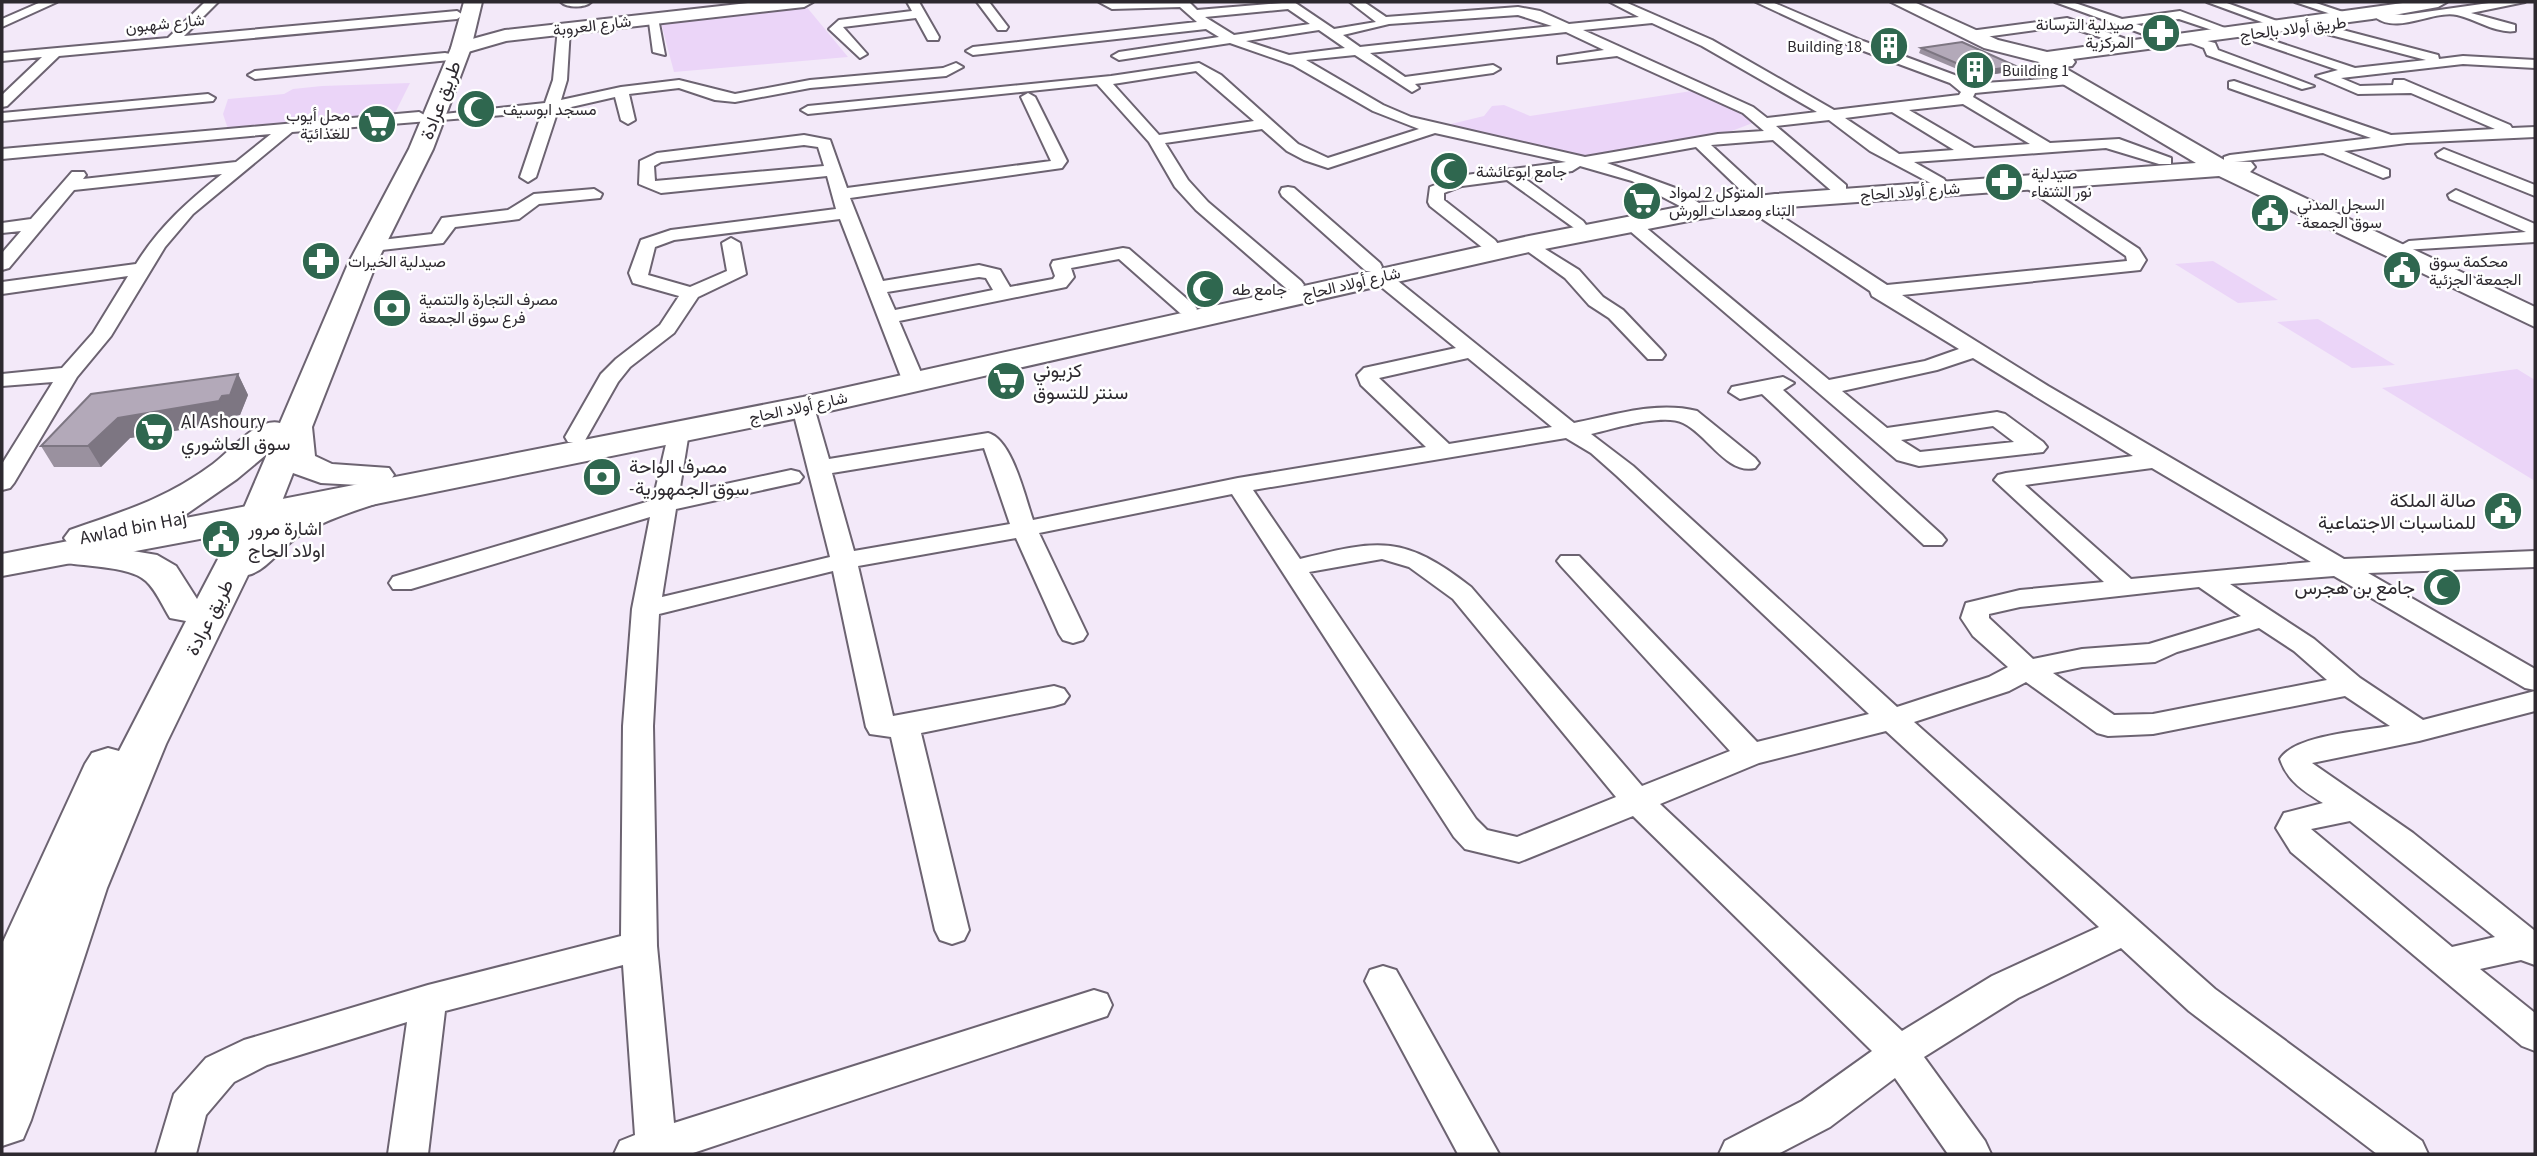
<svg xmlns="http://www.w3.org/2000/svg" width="2537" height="1156" font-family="'Source Sans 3',Vazirmatn,sans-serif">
<rect width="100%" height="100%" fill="#f3e9f9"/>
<path fill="#ebd5f8" d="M805,5L848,57L674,72L660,19Z
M410,83L393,117L228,129L223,114L228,99L284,94L293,89L322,86Z
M1698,90L1733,105L1758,121L1700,143L1579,162L1455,128L1451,124L1484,116L1492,106L1504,105L1530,116Z
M2213,261L2278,300L2238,303L2175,264Z
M2318,319L2395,365L2352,368L2277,322Z
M2517,369L2535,380V481L2382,388Z"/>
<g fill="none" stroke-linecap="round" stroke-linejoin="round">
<g stroke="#6c6371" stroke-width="4">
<path id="street" d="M41,2H57L2,27V19Z
M205,2H218L184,36L457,11L463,15L457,19L59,56L7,106L2,107V95L42,57L2,61V53L168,38Z
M561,2H591C585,8 567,8 561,2Z
M907,2H919L939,37L938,40H928L916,18L843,27L867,54L860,58L829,29L839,20L912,11Z
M977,2H989L1008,27L1006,30H998Z
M1099,2H1189L1197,10L1294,2L1334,29L1376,22L1350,2H1364L1386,17L1518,7L1540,11L1569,24L1639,17L1610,2H1625L1712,40L1834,110L1959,95L1961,92L1950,83L1853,47L1756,2H1772L1863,41L1960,77L1969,84L2074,77V83L2069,84L1975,93L1973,97L2050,143L2119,139L2171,158V164H2159L2106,148L1914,162L1944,179L1946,182L1938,187L1870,151L1829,120L1776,126L1846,185V193H1834L1773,140L1711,145L1762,192L1764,196L1758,201L1887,285L2127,261L2126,256L2019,183L2027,178L2033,179L2139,249L2146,260L2140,270L1902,295L2048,386L2344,559L2535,551V567L2368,573L2535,669V690L2525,688L2334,576L2230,584L2314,639L2360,678L2423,720L2535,691V711L2419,741L2312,763L2413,833L2535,931V965L2521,960L2480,969L2535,1013V1051L2522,1046L2291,852L2276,828L2284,813L2323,803C2305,792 2287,781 2280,759C2294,735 2363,731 2390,726L2345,696L2153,734L2108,736L2097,733L2026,682L2009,691L1914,722L2215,989L2422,1141L2428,1154H2377L2189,1011L2121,948L2018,998L1924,1057L1985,1141L1991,1154H1948L1895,1078L1830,1127L1778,1154H1719L1725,1141L1802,1101L1872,1051L1633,816L1519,862L1465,849L1454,837L1232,494L1039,533L1087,634L1083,640L1073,643L1063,640L1059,634L1016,538L858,566L893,716L1054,686L1064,689L1069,696L1064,703L1054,706L921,733L969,930L964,940L952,944L940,940L935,930L891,737L870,734L866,727L833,571L659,614L653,726L657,946L674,1123L1094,990L1107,994L1112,1005L1107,1016L690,1154H614L620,1141L635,1135L623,965L445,1011L428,1154H388L407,1022L267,1065L234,1082L206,1115L196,1154H156L174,1094L206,1058L244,1040L428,985L621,936L623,726L632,609L650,517L411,589H393L389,583L393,577L653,500L670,427L678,425L689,432L679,494L791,470L799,472L803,477L799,482L676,509L662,597L830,557L792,407L803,400L814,407L829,459L988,433C1012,439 1025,497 1033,520L1238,478L1426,447L1361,385L1357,375L1364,368L1456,348L1374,281L1372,277L1374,273H1388L1574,423C1615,415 1656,401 1697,411L1755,458L1759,463L1755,468C1727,475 1707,434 1683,423C1663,413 1613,429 1591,434L1633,466L1897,707L1989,677L2008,667L1973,636L1961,618L1966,603L2020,590L2104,582L1994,480L1998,475L2006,473L2133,456L1973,358L1937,370L1842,391L1887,428L1997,412L2005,414L2043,442L2047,447L2043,452L1919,466L1897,460L1623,225L1626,221H1638L1829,380L1925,361L1959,349L1872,296L1870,291L1746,208L1743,204L1750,199L1696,147L1607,163L1678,189L1705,207L1708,211L1699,216L1632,181L1580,166L1572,171L1524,178L1583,221L1586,225L1577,230L1507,180L1462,186L1444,193V200L1495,240L1498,244L1495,248H1483L1430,206L1428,202L1430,187L1458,176L1566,162L1435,133L1328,168L1304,160L1287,151L1262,129L1165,143L1188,180L1208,202L1301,281L1304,285L1301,289H1287L1196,210L1175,187L1149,142L1097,84L808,114L801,110L808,106L1111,76L1199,63L1221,75L1298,144L1328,158L1419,129L1373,111L1293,65L1230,43L1119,60L1112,56L1119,52L1219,37L1206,29L973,55L966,51L973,47L1197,22L1180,7L1112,9ZM1288,9L1310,24L1234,35L1205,17ZM1518,15L1552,26L1360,47L1343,35L1389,24ZM1652,23L1702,46L1817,112L1767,118L1753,107L1583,30ZM1319,30L1345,48L1289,55L1246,41ZM1566,32L1604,50L1558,57V63L1617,56L1743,113L1764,131L1718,134L1585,157L1411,117L1383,105L1306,60L1355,55L1412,92L1419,88L1415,84L1493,73L1500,69L1493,65L1405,77L1370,53ZM1196,71L1254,121L1159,135L1113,84ZM1963,104L2030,144L1974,148L1909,110ZM1892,112L1954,150L1899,154L1845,118ZM1468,358L1552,427L1449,444L1379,378ZM1993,426L2014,442L1920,452L1901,440ZM1566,438L1591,453L1617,476L1869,714L1757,742L1579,556H1561L1557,561L1561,566L1730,751L1642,786L1471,587C1404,535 1380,539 1300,559L1253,490ZM984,448L1010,524L854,551L832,473ZM2152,468L2311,562L2131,579L2025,485ZM1382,559L1409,567L1453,599L1616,797L1517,837L1487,830L1476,819L1309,572ZM2199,587L2241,616L2149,644L2082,649L2033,659L1989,618V614L2020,607ZM2259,628L2294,651L2327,680L2153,714L2114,715L2053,673L2082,667L2155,662L2177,652ZM1886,731L2099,927L1992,976L1902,1031L1660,804L1759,763ZM2350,821L2495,937L2452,947L2311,829Z
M2055,2H2072L2122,19L2180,11L2233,31L2227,35L2179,19L2136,24L2173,36V42L2168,43Z
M2207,2H2224L2288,25L2278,28Z
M2295,2H2313L2358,17L2352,21Z
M2496,2H2525L2471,13L2515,25V31C2497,34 2475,19 2457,15C2432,10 2398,35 2375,17L2381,13L2404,15Z
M648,15L658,18L665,55L653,52Z
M2067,18L2137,43L2130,47L2066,26L1970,39L1964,35L1970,31Z
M2312,22L2438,55L2439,59L2463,56L2535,60V68L2463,64L2341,78L2360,86L2393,85L2394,80H2404L2510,125L2512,128L2535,127V137L2407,143L2344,151L2389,170V176L2383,178L2323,153L2224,163V157L2230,155L2371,138L2229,88V82L2234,81L2391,135L2495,129L2411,93L2358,94L2316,76L2338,70L2233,34L2244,31L2355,68L2426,60L2308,29V23Z
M564,24L570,28L567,80L561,100L621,87L679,80L735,94L810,80L943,68L956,63L963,67L946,76L810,88L735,102L715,100L679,88L629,94L635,120L628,124L621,120L615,97L558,110L536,177L528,182L520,177L542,112L292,132L193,214L165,247L111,336L77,377L14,483L10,488L2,490V464L53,382L2,386V374L62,368L93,333L128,276L2,294V282L136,264C159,227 188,201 222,174L74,190L9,268L2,270V253L21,231L2,233V223L31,219L72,172H84L86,175L83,179L236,162L271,134L2,159V149L419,112L426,116L545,103L553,80L558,28Z
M2188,36L2215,43L2218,50L2314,86L2302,89L2207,55L2204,48L2188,42Z
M445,53L450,54V60L255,79L248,75L255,71Z
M1028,93L1035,97L1067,161L1062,168L850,198L883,281L979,265L1000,270L1010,287L1053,279L1055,276L1051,265L1053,261L1123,248L1129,249L1194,305L1197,309L1194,313H1180L1119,259L1071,268L1074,277L1066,287L899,321L925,382L914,388L903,382L840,219L674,240L655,247L648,275L690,287L727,271L722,243L731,238L740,243L746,274L698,297L674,333L630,367L618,382L584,442H568L565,437L601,374L616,359L660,325L679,296L633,283L629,273L641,240L671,230L836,209L827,176L661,193L639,184L640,161L657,153L804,135L830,140L847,188L1051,161L1021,97ZM804,145L818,147L824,166L655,181L654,166L661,162ZM979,277L986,278L993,290L895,310L887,292Z
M208,94L215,98L213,101L2,121V113Z
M2444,149L2535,185V196L2438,157L2436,154Z
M1288,187L1294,188L1380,263L1382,267L1380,271H1366L1282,196L1280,192L1282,188Z
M594,189L602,194L600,198L539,204L519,219L455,227L443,243L373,251L364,246L373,241L432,234L442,218L508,210L534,194Z
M2456,190L2535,224V242L2403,250L2400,246L2409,241L2526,232L2450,199L2448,195Z
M1529,239L1579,270L1603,297L1623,310L1662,351L1665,355L1662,359H1648L1609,318L1589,305L1565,278L1523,248L1520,244L1523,240Z
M1783,377L1794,383L1783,390L1942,535L1946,540L1942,545H1924L1762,394L1740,399L1729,392L1732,387Z
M1383,966L1396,970L1499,1154H1458L1365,981L1370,970Z"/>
</g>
<g stroke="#6c6371" stroke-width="4">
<path id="secondary" d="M757,2H813L804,7L506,41L461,54L451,48L454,44L505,30Z
M1891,2H1914L1998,40L2047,52L2410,2H2447L2438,7L2372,19L2073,59L2075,62L2072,66L2063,67L2226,161L2251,162L2255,167L2250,172L2535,307V327L2219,176L1775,208L1699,219L1529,252L803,417L258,528L2,576V554L803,397L1529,236L1699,203L1775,194L2196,163L2046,74L2039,62L1984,48Z"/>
</g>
<g stroke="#6c6371" stroke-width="4">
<path id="primary" d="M464,2H482L471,48L433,149L376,264L312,427L315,456L332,464L389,468L394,475L389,482L384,484L392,492L387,500C357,510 327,519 300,535C282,546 268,570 248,575L166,744L107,888L31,1120L23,1139L2,1146V944L85,764L92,753L108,748L119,751L186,621L170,618C163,607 156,590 146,581C129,565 80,567 56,561L50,553L56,545L67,542L64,538L70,530C124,511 166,499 213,464C231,451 257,417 280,423L348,264L409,149L451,48ZM267,454L240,517L197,599L176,566L157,555L97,545L185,515L237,479ZM293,473L321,483L359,485L275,519Z"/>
</g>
<use href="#street" fill="#fff" fill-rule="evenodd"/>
<use href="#secondary" fill="#fff" fill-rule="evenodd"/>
<use href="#primary" fill="#fff" fill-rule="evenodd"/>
</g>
<path fill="#9a919f" d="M1921,48L2014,71L1976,77L1919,53Z
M238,374L248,395L240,415L233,416L230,422L130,438L101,467H54L41,446Z"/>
<path fill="#7d7682" d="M2016,66L2014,71L1976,77L1977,72Z
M238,374L248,395L240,415L233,416L230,422L130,438L101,467L88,446L118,418Z"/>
<path fill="#b3a9b9" stroke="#7d7682" stroke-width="2" d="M1962,42L2016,66L1977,72L1921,48Z
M238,374L230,395L222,396L219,401L118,418L88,446H41L91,394Z"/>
<defs>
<g id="pharmacy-disc" transform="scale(2.0125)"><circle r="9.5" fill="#2f674f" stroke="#fff"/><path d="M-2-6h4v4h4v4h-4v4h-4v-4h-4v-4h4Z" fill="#fff"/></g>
<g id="building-disc" transform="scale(2.0125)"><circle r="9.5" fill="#2f674f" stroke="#fff"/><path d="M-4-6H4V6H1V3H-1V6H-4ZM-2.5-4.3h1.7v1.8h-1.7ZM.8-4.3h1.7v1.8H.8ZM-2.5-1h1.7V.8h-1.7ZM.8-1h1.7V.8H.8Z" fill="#fff"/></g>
<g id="mosque-disc" transform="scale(2.0125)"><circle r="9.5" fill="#2f674f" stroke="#fff"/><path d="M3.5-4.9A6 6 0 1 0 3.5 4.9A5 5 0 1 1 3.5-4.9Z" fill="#fff"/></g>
<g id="supermarket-disc" transform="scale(2.0125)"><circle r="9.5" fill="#2f674f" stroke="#fff"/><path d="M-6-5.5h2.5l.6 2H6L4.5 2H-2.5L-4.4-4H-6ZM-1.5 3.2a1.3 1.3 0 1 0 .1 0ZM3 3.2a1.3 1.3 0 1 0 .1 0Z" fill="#fff"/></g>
<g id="civic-disc" transform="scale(2.0125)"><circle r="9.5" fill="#2f674f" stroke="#fff"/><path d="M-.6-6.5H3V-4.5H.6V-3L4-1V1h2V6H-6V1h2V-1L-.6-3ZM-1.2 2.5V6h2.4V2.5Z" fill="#fff"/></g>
<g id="bank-disc" transform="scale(2.0125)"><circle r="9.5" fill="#2f674f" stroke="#fff"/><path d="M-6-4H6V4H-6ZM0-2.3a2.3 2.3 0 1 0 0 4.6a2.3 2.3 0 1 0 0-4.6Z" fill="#fff"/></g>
</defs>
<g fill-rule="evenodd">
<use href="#pharmacy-disc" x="2161" y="33"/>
<use href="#building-disc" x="1889" y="46"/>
<use href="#building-disc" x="1975" y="70"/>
<use href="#mosque-disc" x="476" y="109"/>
<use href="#supermarket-disc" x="377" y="124"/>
<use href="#mosque-disc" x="1449" y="171"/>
<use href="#pharmacy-disc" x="2004" y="182"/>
<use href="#supermarket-disc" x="1642" y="201"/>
<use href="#civic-disc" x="2270" y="213"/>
<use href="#pharmacy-disc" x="321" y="261"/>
<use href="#civic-disc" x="2402" y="270"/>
<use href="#mosque-disc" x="1205" y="289"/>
<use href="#bank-disc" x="392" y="308"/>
<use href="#supermarket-disc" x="1006" y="381"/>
<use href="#supermarket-disc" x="154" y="432"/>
<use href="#bank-disc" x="602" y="477"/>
<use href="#civic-disc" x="2503" y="511"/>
<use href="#civic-disc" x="221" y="539"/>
<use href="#mosque-disc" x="2442" y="587"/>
</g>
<g text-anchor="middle" stroke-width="5" stroke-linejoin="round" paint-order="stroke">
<g font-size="16" fill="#2d292f" stroke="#fff">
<text transform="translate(165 23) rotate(-6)" y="6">شارع شهبون</text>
<text transform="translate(592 25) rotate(-7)" y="6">شارع العروبة</text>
<text transform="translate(2293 28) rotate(-7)" y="6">طريق أولاد بالحاج</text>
<text transform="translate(1910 191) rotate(-4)" y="6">شارع أولاد الحاج</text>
<text transform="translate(1351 283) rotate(-13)" y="6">شارع أولاد الحاج</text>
<text transform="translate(798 407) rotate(-12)" y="6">شارع أولاد الحاج</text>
</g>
<g font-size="16" fill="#2d292f" stroke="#fff" text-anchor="start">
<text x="2134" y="30" text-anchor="end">صيدلية الترسانة<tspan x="2134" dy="18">المركزية</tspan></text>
<text x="1862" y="52" text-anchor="end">Building 18</text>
<text x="2002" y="76">Building 1</text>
<text x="503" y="115">مسجد ابوسيف</text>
<text x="350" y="121" text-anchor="end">محل أيوب<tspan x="350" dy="18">للغذائية</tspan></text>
<text x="1476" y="177">جامع ابوعائشة</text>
<text x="2031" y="179">صيدلية<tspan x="2031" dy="18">نور الشفاء</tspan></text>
<text x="1669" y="198">المتوكل 2 لمواد<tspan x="1669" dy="18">البناء ومعدات الورش</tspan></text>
<text x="2297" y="210">السجل المدني<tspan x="2297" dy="18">-سوق الجمعة</tspan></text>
<text x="348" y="267">صيدلية الخيرات</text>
<text x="2429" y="267">محكمة سوق<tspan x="2429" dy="18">الجمعة الجزئية</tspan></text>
<text x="1232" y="295">جامع طه</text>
<text x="419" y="305">مصرف التجارة والتنمية<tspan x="419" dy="18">فرع سوق الجمعة</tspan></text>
</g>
<g font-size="19" fill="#2d292f" stroke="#fff">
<text transform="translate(440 100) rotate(-69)" y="7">طريق عرادة</text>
<text transform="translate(133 527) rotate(-11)" y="7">Awlad bin Haj</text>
<text transform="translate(209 617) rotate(-63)" y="7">طريق عرادة</text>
</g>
<g font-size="19" fill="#2d292f" stroke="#fff" text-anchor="start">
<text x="1033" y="377">كزيوني<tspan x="1033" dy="22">سنتر للتسوق</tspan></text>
<text x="181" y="428">Al Ashoury<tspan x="181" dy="22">سوق العاشوري</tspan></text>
<text x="629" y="473">مصرف الواحة<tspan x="629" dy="22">-سوق الجمهورية</tspan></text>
<text x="2476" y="507" text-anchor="end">صالة الملكة<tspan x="2476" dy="22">للمناسبات الاجتماعية</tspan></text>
<text x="248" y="535">اشارة مرور<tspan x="248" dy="22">اولاد الحاج</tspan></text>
<text x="2415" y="594" text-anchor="end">جامع بن هجرس</text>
</g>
</g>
<rect width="2537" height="1156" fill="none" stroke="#2d292f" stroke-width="7"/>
</svg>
